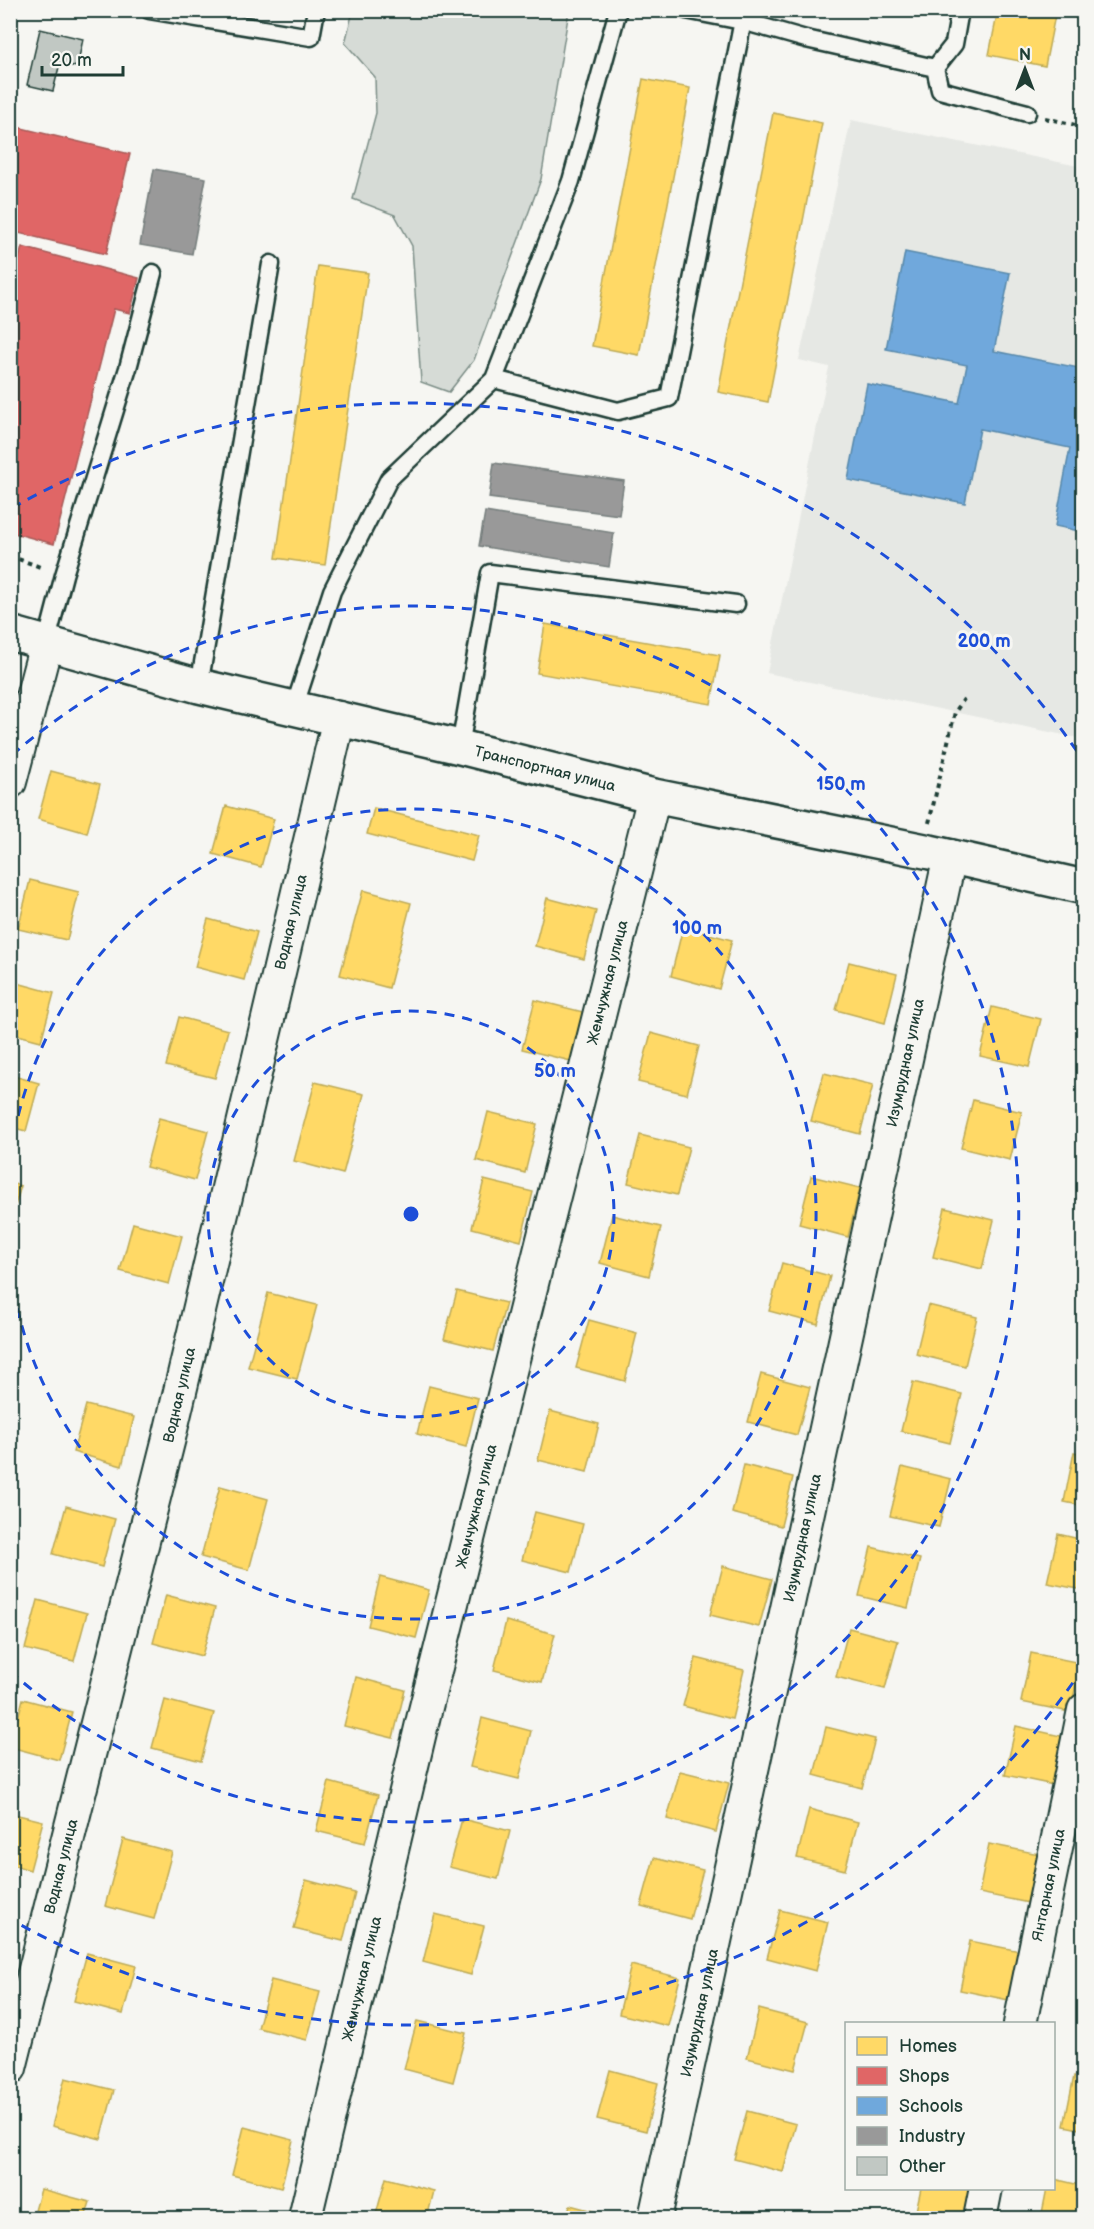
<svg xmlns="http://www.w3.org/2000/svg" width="1094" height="2229" font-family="'Balsamiq Sans',sans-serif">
<rect width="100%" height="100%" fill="#f6f6f2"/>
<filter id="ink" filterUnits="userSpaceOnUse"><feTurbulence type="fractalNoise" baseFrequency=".0167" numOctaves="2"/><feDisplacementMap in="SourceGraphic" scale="12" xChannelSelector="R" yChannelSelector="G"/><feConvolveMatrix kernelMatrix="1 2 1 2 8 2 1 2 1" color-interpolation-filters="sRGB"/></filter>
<g filter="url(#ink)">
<path fill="#e6e8e4" d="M851,120L1083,167V739L767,673L829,367L799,360Z"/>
<path fill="#d6dbd6" stroke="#7a8c85" stroke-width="1.5" d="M353,11H567L568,17L541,179L474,360L449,392L421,382L412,246L395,215L353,199L376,113L375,77L345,43Z"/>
<path fill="#ffd966" stroke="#bcaa57" stroke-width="1.5" d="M998,10H1056L1045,66L989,55Z
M643,79L690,88L639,355L592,346Z
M773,113L822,123L768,402L718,392Z
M318,266L368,273L325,565L276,558Z
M545,624L720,655L711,704L537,673Z
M51,771L100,784L87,833L38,819Z
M226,806L274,819L261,867L213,854Z
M374,808L479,835L472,861L367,834Z
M30,880L79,892L67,940L18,929Z
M363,890L411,903L389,988L340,975Z
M547,898L596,911L584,959L535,946Z
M208,919L257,932L244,980L195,967Z
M683,927L732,940L719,989L671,976Z
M849,962L897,974L885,1023L836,1010Z
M10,981L54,993L41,1041L10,1033Z
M535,1000L583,1012L571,1061L522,1049Z
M992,1007L1041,1019L1029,1067L980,1056Z
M179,1017L228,1030L215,1078L166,1066Z
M651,1033L699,1046L687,1094L638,1082Z
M824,1073L873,1085L860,1134L811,1121Z
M10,1075L39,1083L26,1131L10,1127Z
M315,1082L364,1094L343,1174L294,1161Z
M973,1100L1022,1112L1010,1160L961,1148Z
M488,1112L537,1124L525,1173L476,1160Z
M159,1118L208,1131L195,1180L146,1167Z
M640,1135L689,1147L677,1195L628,1183Z
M811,1176L860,1188L848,1237L799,1224Z
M484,1180L533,1192L521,1241L472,1228Z
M10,1183L21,1186L10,1222Z
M945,1208L994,1220L982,1269L933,1257Z
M612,1215L661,1227L649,1276L600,1263Z
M133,1223L182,1236L169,1284L120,1271Z
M782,1263L830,1276L818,1324L769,1311Z
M457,1291L506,1303L493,1351L444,1339Z
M268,1293L317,1305L297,1379L248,1367Z
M928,1305L977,1317L965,1366L916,1354Z
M589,1320L637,1333L625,1381L576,1368Z
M761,1374L810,1387L797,1435L748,1422Z
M913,1382L962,1394L950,1443L901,1431Z
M429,1386L478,1398L466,1447L417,1434Z
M86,1405L134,1417L122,1466L73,1452Z
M550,1411L599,1424L587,1472L538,1460Z
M1074,1452L1084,1454V1506L1064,1502Z
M744,1465L793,1477L781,1526L732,1513Z
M902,1467L951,1479L939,1527L890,1516Z
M220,1486L268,1499L249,1570L201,1557Z
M66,1506L115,1519L102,1567L53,1554Z
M535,1512L583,1524L571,1572L522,1560Z
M1058,1534L1084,1540V1590L1047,1583Z
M871,1547L920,1559L908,1608L859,1596Z
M723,1566L772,1579L759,1627L710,1615Z
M380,1577L429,1590L416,1638L368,1626Z
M166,1595L215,1608L202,1656L153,1643Z
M38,1600L87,1613L74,1661L25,1649Z
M506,1621L555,1634L542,1682L494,1670Z
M849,1628L898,1641L885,1689L836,1677Z
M1031,1653L1081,1663L1070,1712L1021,1702Z
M696,1658L744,1670L732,1719L683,1706Z
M356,1677L405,1690L393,1738L344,1726Z
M23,1699L72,1712L59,1760L10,1747Z
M165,1700L214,1713L201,1761L152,1748Z
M482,1718L531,1731L519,1779L470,1767Z
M1016,1726L1065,1737L1054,1785L1005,1775Z
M826,1727L875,1739L862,1788L814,1775Z
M680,1771L729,1783L716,1832L667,1819Z
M329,1782L378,1795L365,1843L316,1831Z
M809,1809L858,1822L845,1870L797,1858Z
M10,1813L43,1821L30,1870L10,1864Z
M462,1819L510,1831L498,1879L449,1867Z
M123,1839L172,1852L154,1919L105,1906Z
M989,1844L1039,1854L1029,1903L979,1893Z
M654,1858L703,1870L690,1919L641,1906Z
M306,1880L355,1893L343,1941L294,1929Z
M780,1910L828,1922L816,1971L767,1958Z
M435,1914L484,1926L471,1975L423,1962Z
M970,1941L1020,1951L1009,2000L960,1990Z
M87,1953L136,1966L123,2014L74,2001Z
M631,1965L680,1978L668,2026L619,2014Z
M271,1980L320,1992L307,2040L258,2028Z
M759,2009L808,2022L795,2070L747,2058Z
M417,2021L466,2033L453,2082L404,2069Z
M610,2070L658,2083L646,2131L597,2119Z
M1074,2076L1084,2078V2130L1064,2126Z
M65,2078L114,2090L101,2139L52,2126Z
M747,2111L796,2124L783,2172L734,2159Z
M244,2127L293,2140L281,2188L232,2175Z
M386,2178L434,2191L427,2218H375Z
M1054,2179L1084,2186V2218H1041L1047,2188H1054Z
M921,2188H972L966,2218H950L916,2211Z
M41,2189L90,2202L85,2218H33Z
M570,2205L619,2218H566Z"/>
<path fill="#e06666" stroke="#a65a57" stroke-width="1.5" d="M13,126L130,154L106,254L10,231V138Z
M22,247L139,278L130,313L114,309L54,544L10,532V291Z"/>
<path fill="#6fa8dc" stroke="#5788aa" stroke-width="1.5" d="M905,252L1010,273L994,351L1084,369V532L1055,526L1070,448L980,429L965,503L848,480L867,384L959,403L967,365L886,349Z"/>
<path fill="#999" stroke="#747d7b" stroke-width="1.5" d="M154,169L206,178L192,254L140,245Z
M494,463L624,481L619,515L489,498Z
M485,512L614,533L609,567L479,546Z"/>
<path fill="#c1c8c3" stroke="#1f3d34" stroke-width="1.5" d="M40,29L83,39L77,67L60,63L53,91L27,85Z"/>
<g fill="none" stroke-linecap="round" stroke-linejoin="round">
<g stroke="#1f3d34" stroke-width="21">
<path id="lane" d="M149,10L311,37L316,10
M686,10L742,21L806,39L935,68L940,90L1027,113
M935,68L954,44L960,10
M494,379L618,411L669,398L745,10
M46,644L64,575L128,368L153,273
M199,686L271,264
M294,708L332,591L389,479L494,379L571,181L618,10
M460,747L490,573L736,604"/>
</g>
<g stroke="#1f3d34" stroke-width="36">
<g id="street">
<path d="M10,782L46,644"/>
<path id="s1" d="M1020,2024L1084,1710"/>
<path id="s2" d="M10,2068L169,1438L339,718"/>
<path id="s3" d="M305,2218L424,1715L654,796"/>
<path id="s4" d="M655,2218L950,856"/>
<path d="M980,2218L986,2188"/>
</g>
</g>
<g stroke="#1f3d34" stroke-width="38">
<g id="secondary">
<path id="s5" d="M10,633L199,686L460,747L654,796L930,852L1084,887"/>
</g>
</g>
<path stroke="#1f3d34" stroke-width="4" stroke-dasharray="4.5 4.5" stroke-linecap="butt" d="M1045,118L1084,127
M10,556L43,568
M929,823L955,712L964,699"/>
<use href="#lane" stroke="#f6f6f2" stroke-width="16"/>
<use href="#street" stroke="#f6f6f2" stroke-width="32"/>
<use href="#secondary" stroke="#f6f6f2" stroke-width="33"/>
</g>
</g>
<g fill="none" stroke="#1d4ed8" stroke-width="3" stroke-dasharray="10 8">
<circle cx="411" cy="1214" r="203"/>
<path d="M11 1151A405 405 0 1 1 11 1277"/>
<path d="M12 755A608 608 0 1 1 12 1673"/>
<path d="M1083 1668A811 811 0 0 1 12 1920M12 508A811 811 0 0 1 1083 760"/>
</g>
<g text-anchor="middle" stroke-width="6" stroke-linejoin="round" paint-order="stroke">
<g font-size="15" fill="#1f3d34" stroke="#f6f6f2">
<text dy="5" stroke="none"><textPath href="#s5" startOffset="552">Транспортная улица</textPath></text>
<text dy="5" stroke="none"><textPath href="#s2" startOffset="1180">Водная улица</textPath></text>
<text dy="5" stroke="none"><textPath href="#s3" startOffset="1272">Жемчужная улица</textPath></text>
<text dy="5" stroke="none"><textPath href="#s4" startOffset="1182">Изумрудная улица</textPath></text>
<text dy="5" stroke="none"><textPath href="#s2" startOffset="694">Водная улица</textPath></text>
<text dy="5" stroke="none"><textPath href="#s3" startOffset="732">Жемчужная улица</textPath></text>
<text dy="5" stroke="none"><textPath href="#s4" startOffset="696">Изумрудная улица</textPath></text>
<text dy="5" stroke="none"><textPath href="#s2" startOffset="208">Водная улица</textPath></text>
<text dy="5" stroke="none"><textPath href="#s1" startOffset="142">Янтарная улица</textPath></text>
<text dy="5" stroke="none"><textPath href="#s3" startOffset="246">Жемчужная улица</textPath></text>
<text dy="5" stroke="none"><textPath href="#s4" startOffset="210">Изумрудная улица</textPath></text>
</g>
</g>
<circle cx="411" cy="1214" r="9" fill="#1d4ed8" stroke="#f6f6f2" stroke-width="3"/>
<g font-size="18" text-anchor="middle" font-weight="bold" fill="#1d4ed8" stroke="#f6f6f2" stroke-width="6" stroke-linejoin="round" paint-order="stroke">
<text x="984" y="647">200 m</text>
<text x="841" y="790">150 m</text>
<text x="697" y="934">100 m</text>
<text x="555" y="1077">50 m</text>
</g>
<rect width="1094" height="2229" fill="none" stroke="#f6f6f2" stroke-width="36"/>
<rect x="18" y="18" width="1058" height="2193" fill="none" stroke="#1f3d34" stroke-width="2" filter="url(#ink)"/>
<rect x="845" y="2022" width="210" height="168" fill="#f6f6f2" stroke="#a0aca6" stroke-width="1.5"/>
<rect x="857" y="2037" width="30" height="18" fill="#ffd966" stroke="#a0aca6" stroke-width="1.5"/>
<text x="899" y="2052" font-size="18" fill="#1f3d34">Homes</text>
<rect x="857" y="2067" width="30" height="18" fill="#e06666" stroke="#a0aca6" stroke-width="1.5"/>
<text x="899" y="2082" font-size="18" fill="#1f3d34">Shops</text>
<rect x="857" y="2097" width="30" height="18" fill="#6fa8dc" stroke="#a0aca6" stroke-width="1.5"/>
<text x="899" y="2112" font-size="18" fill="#1f3d34">Schools</text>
<rect x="857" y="2127" width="30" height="18" fill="#999999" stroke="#a0aca6" stroke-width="1.5"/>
<text x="899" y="2142" font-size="18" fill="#1f3d34">Industry</text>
<rect x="857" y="2157" width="30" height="18" fill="#c1c8c3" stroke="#a0aca6" stroke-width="1.5"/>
<text x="899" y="2172" font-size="18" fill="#1f3d34">Other</text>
<g transform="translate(1025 69)" stroke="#f6f6f2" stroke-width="4.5" paint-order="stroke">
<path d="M0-4.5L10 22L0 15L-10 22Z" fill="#1f3d34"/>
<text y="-9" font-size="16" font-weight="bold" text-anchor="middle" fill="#1f3d34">N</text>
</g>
<path d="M42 66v9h81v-9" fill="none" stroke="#1f3d34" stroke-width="3"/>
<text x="51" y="66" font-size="18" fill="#1f3d34" stroke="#f6f6f2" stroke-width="4.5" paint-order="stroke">20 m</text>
</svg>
